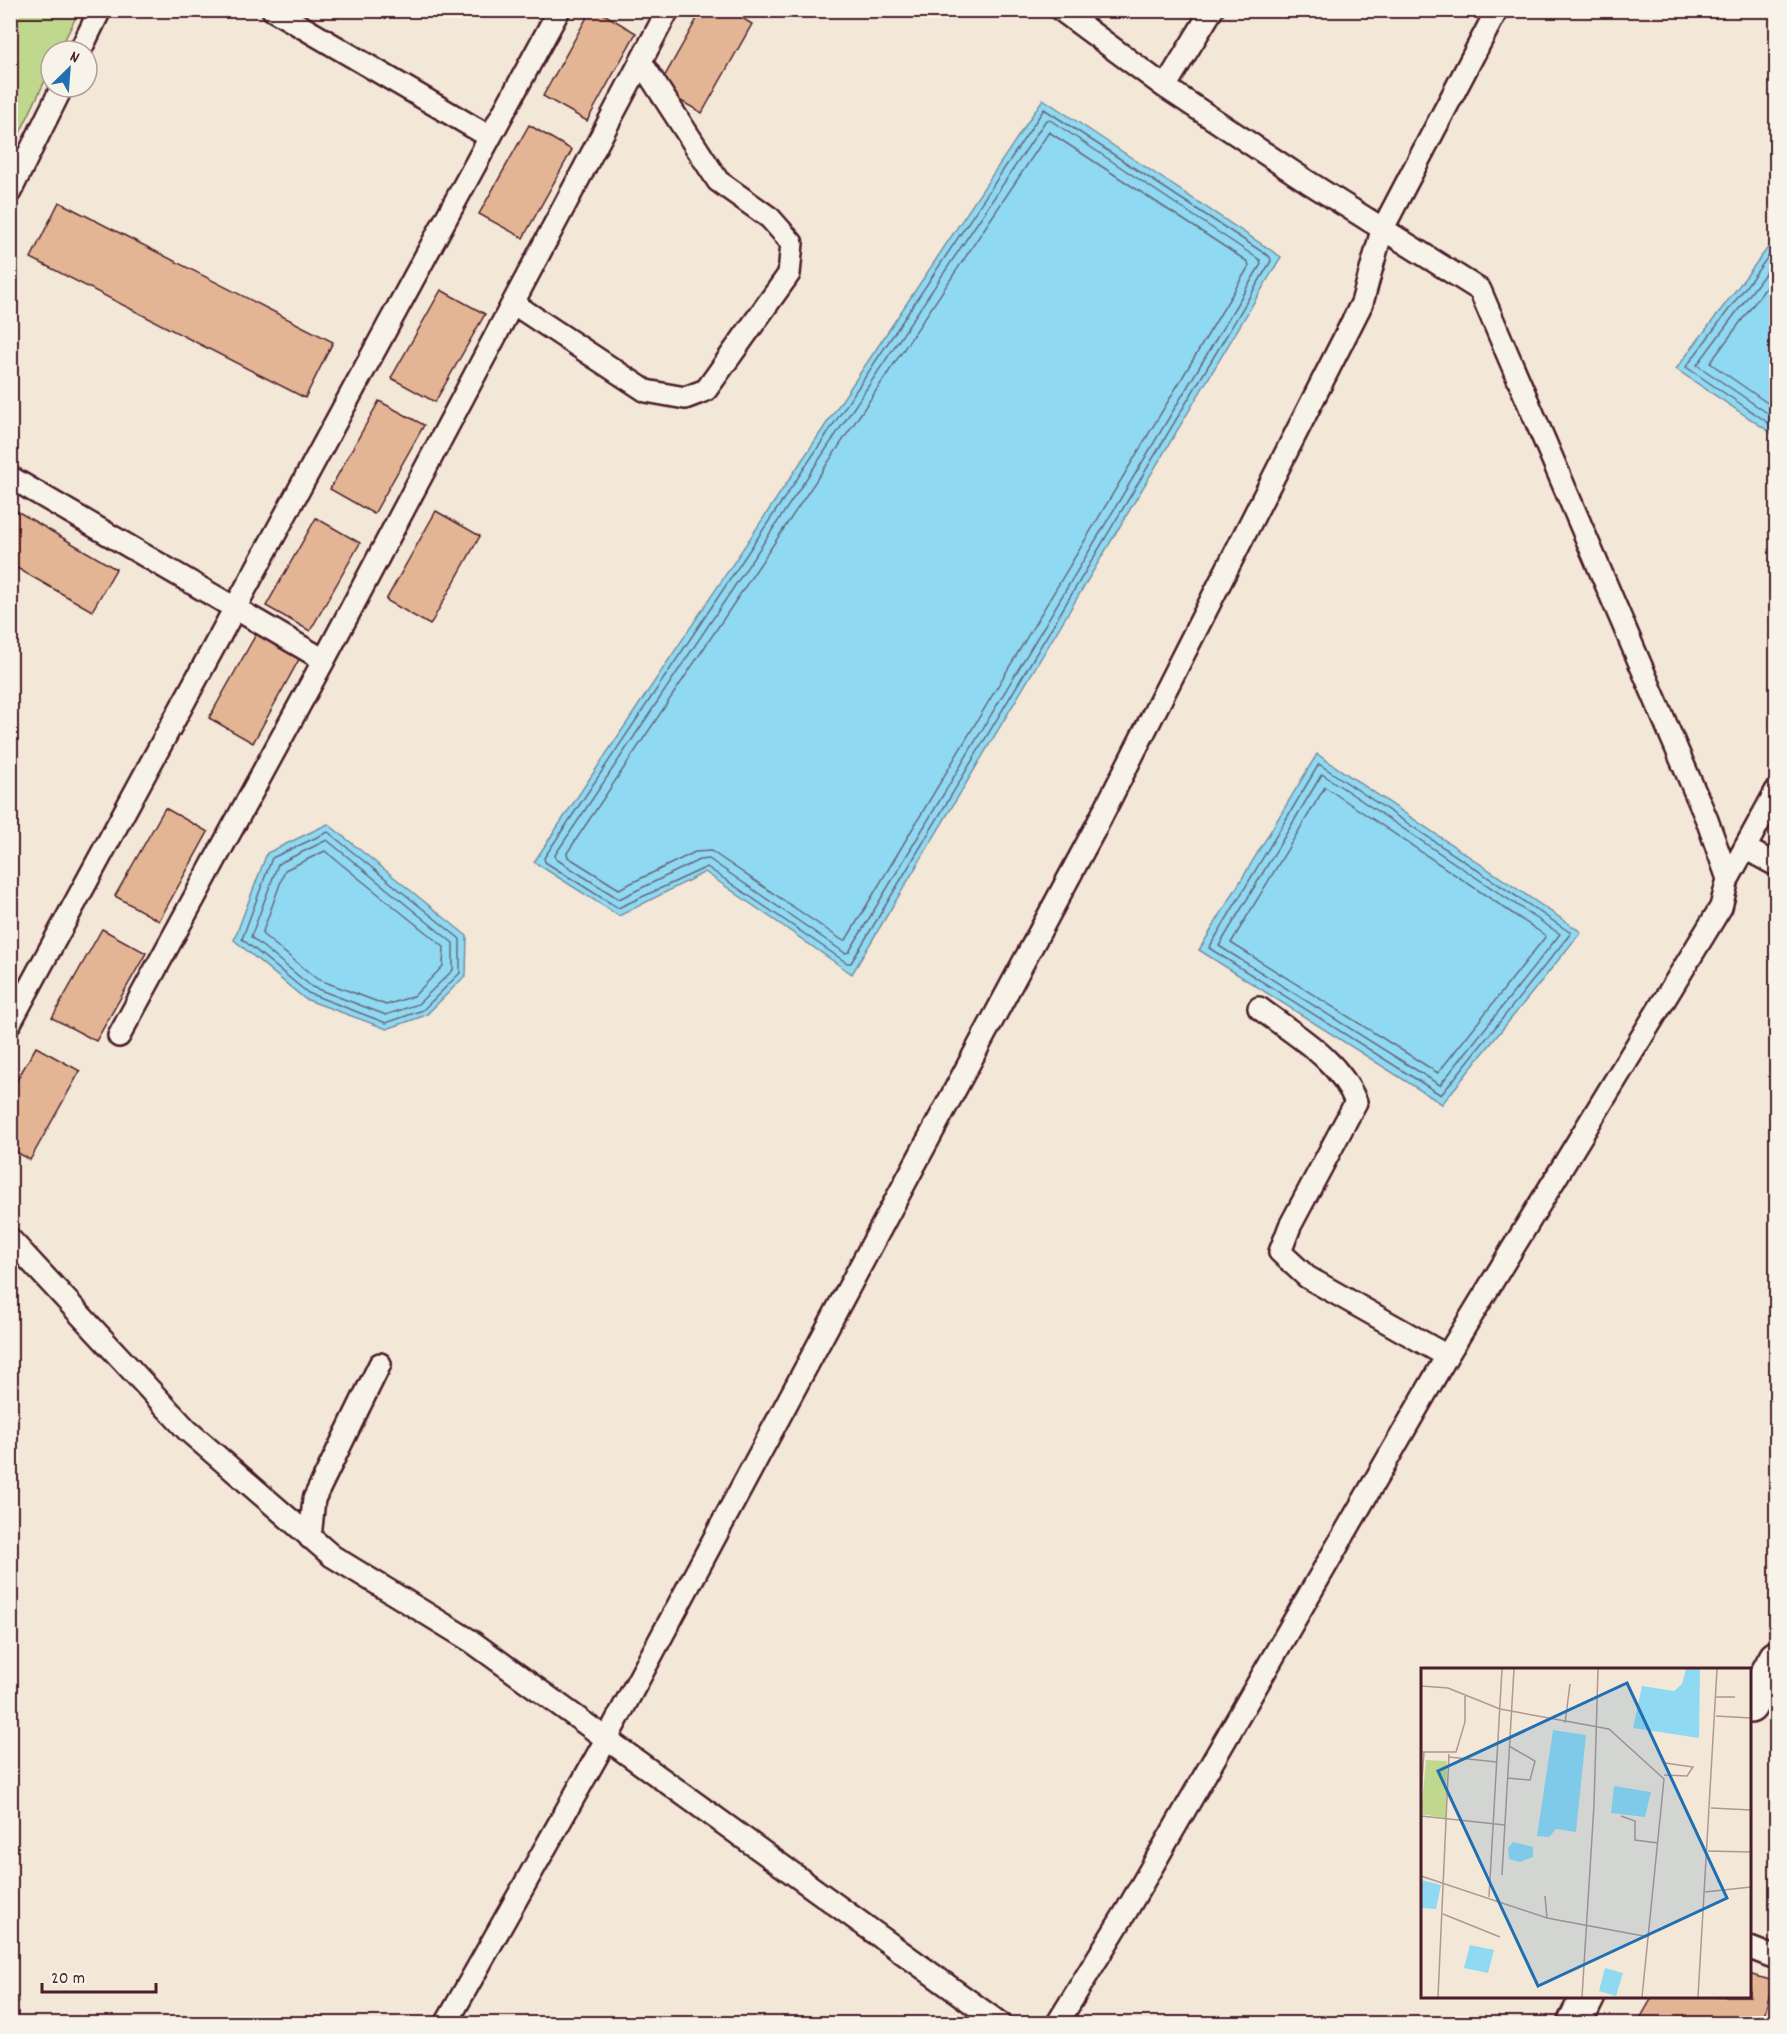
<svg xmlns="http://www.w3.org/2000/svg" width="1787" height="2034" font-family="Dekko,sans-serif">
<rect width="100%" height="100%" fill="#f3e7d7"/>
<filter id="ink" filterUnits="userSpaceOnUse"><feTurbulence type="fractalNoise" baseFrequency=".0167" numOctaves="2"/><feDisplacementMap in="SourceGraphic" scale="12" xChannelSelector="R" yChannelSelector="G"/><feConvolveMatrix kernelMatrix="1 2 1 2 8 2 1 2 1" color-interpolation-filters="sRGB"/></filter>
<g filter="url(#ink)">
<path fill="#bfd88e" stroke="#847c5c" stroke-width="1.5" d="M11,10L79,11L59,51H51V68L11,152Z"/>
<path fill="#90d9f2" stroke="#748fa2" stroke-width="1.5" d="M1043,99L1281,257L852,974L705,872L619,916L534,862Z
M1776,237V436L1676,369Z
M1317,754L1581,932L1442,1104L1199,950Z
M328,824L467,936L466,975L426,1015L387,1029L305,999L234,940L267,853Z"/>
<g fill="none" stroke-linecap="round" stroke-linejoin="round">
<path stroke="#66697b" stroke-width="1.5" d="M1044,109L1270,257L1271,261L851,963H847L707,867L618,908L545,862L544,858Z
M1046,120H1050L1260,260L1261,264L849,952L845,953L709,859L699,860L619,899L556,859L555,855Z
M1049,132L1248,262L1249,266L846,940H842L711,851L695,852L619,889L568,857L567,853Z
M1776,246L1686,367L1776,428
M1776,259L1697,365L1776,419
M1776,274L1710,363L1776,409
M1319,764L1571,933L1441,1095L1209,948Z
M1322,774L1560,934L1440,1085L1219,946Z
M1325,787L1546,936L1438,1073L1231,943Z
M328,832L460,939V973L423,1010L386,1023L308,993L242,939L272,858Z
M327,840L453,943V970L418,1004L386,1015L312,987L251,937L278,864Z
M325,851L444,947L443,966L414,996L386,1005L317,979L262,934L285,870Z"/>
</g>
<path fill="#e3b594" stroke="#4a1f2b" stroke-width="1.5" d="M591,10H597L636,33L587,121L543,96Z
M702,10H729L752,24L702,113L658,88Z
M529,125L572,150L523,238L479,214Z
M59,202L333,342L305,398L31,258Z
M441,290L485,314L435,402L391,378Z
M379,401L424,425L374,514L330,489Z
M10,507L116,569L92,611L10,564Z
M436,511L480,536L430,625L386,600Z
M316,518L360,543L310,631L266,606Z
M259,629L302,654L253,743L209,718Z
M165,808L208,832L159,921L115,896Z
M102,929L146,953L96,1041L52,1018Z
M36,1047L80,1071L30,1160L10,1148V1092Z
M1750,1974L1773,1981L1762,2024H1637L1653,1996H1750Z"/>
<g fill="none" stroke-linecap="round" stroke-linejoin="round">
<g stroke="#4a1f2b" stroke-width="26">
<path id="service" d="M273,10L490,137
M80,51L100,10
M1165,87L1212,10
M10,192L62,87
M514,304L646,391L685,398L706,390L789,274L792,243L770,218L718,181L641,62
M10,477L324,660
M1745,848L1776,865
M1728,879L1776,791
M1259,1008C1295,1035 1339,1059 1356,1102L1290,1226L1280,1252L1307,1277L1447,1356
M10,1023L559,10
M119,1036L324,660L668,10
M10,1239L187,1430L332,1556L471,1641L1001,2024
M310,1538L314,1499L380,1364
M1750,1948L1776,1958
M446,2024L606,1740L1096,827L1362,303L1382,230L1497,10
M1057,2024L1127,1910L1447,1356L1721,907L1728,879L1707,820L1480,290L1308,182L1165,87L1061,10"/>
</g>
<g stroke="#4a1f2b" stroke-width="38">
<path id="tertiary" d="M1750,1706L1776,1658
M1574,2024L1588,1996"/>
</g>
<use href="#service" stroke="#f7f3e8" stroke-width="21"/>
<use href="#tertiary" stroke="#f7f3e8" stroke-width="33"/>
</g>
</g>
<g transform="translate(1421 1668)">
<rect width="330" height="330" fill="#f3e7d7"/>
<path d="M5,92L26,93L25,150L0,146Z" fill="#bfd88e"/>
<path d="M265,1H279L278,70L212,60L221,18L253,23L261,16ZM132,62L165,67L155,164L135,161L128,169L116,168ZM193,118L230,124L224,149L190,145ZM92,174L112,179V189L99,194L88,191L87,180ZM0,212L20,217L15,241L0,240ZM49,277L73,282L67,305L43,300ZM184,300L202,305L195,328L178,323Z" fill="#90d9f2"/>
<path fill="none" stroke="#af9792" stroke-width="1.5" d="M0,18L27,20L79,41L188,61L243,111L221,329M295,29H314M295,48L330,50M144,55L149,16M0,84H35L44,54V28M28,89L76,94M243,107L266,108L272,99L244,95M86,110L109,112L114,93L88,78M0,126L3,84M290,140L330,142M0,148L84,157M200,148L214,153V172L237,175M287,183L330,184M81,207L93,1M0,208L126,250L228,269M284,224L330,219M124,228L126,250M68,229L81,1M22,246L79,269M17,329L28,86M161,329L173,137L177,1M277,329L296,1"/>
<path fill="#1f6fb2" fill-opacity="0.15" stroke="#1f6fb2" stroke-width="3" d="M206,15L306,230L117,318L17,103Z"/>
<rect width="330" height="330" fill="none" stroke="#4a1f2b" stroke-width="3"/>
</g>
<rect width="1787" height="2034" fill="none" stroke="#f7f3e8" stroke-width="36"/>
<rect x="18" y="18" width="1751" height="1998" fill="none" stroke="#4a1f2b" stroke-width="2" filter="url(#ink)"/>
<g transform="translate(69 69) rotate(25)"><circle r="28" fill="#f7f3e8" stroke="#b29e9c" stroke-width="1.5"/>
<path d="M0-4.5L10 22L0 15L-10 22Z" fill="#1f6fb2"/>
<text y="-9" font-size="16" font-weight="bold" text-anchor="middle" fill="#4a1f2b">N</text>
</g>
<path d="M42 1983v9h114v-9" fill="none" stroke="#4a1f2b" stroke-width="3"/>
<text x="51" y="1983" font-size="18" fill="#4a1f2b" stroke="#f7f3e8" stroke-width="4.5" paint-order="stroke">20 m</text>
</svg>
